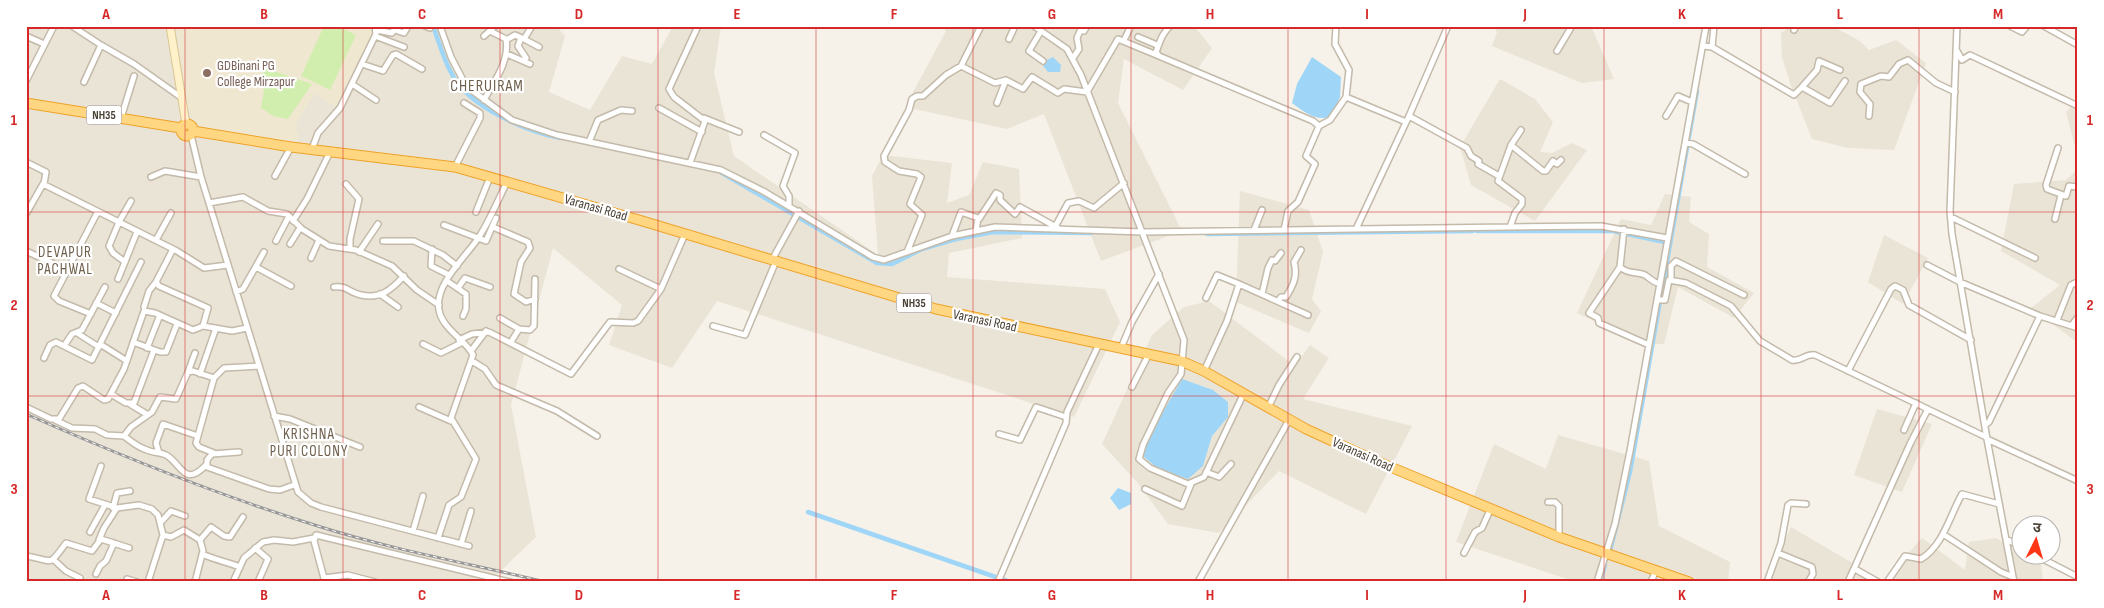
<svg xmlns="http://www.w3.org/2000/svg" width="2104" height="608" font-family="'Sofia Sans Condensed','Noto Sans Devanagari',sans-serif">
<rect width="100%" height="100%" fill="#f6f2e9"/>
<path fill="#eae4d6" d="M26,26H556L565,36L549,92L590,110L622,56L652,64L673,26H721L714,73L734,156L878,255L872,176L883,155L952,163L947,203L969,195L983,162L1019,169L1022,238L949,253L947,277L1105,289L1120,322L1074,417L717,301L672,368L609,345L622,305L553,248L511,405L536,537L489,582H26Z
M943,26H1194L1212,48L1183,90L1124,59L1118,103L1182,231L1101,261L1044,114L1007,129L905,107L946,31Z
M1494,26H1591L1614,79L1582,83L1492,46L1497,32Z
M1791,26H1832L1860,41L1869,50L1896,40L1926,63L1894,150L1848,148L1812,139L1790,83L1782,57L1781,33Z
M1500,79L1535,99L1553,122L1540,152L1552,153L1572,143L1587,150L1535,221L1471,185L1460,147Z
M2078,99V159L2066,112Z
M2078,169V343L2031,308L2060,285L2001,251L2014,184L2066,180Z
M1240,191L1309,210L1323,252L1312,299L1321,311L1309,333L1236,302Z
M1665,194L1691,197L1689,222L1709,234L1707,267L1754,293L1734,318L1678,287L1664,344H1641L1577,313L1621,219L1651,225Z
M1884,235L1928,258L1903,304L1868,282Z
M1209,301L1295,366L1310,345L1329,358L1303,399L1412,426L1366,514L1279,471L1219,533L1168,524L1137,482L1102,444L1152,335L1184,307Z
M1877,409L1932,424L1902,492L1854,475Z
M1558,435L1649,461L1659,526L1730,562L1728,582H1576L1456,542L1494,444L1546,469Z
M1791,527L1885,582H1766Z
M1922,538L1965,570L1969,542L1996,538L2021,552L2022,556H2028L2041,563L2043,582H1893L1903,559Z"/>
<path fill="#f0e7d1" d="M176,26H368L375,29L337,107L314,93L294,128L298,134L297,144L204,128L193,121L187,105Z"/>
<path fill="#d2eeae" d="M324,26H337L356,35L330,90L301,76Z
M265,68L312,84L288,119L273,116L261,108L264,90L258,83Z"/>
<path fill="#9fd6f8" d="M1053,57L1061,65L1060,72H1048L1043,66L1045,61Z
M1312,57L1341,77L1340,97L1331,117C1315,121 1304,112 1292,103L1297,84Z
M1182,379L1213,390L1228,402V417L1212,436L1203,466L1188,479L1157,468L1143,456L1147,440Z
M1118,488L1131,493V504L1119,510L1110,498Z"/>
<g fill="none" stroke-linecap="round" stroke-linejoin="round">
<path stroke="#9fd6f8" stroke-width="4.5" d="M433,26C439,42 444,61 453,76C471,108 526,131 560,138
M722,173L877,263L892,264L922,249L956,239L993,232L1091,233
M1477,231H1613L1669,243
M1207,234L1473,231
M808,512L1010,582
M1610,551L1630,472L1697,91
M1600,582L1605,565"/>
<g stroke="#c3baaa" stroke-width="8">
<path id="minor" d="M72,26L101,45L84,82
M425,26L430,28
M440,26L451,57L466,86L512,120L557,135L721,170L763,191L873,257L884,260L952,236L995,227L1143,232L1356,229L1409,116L1448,26
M1034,26L1067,49L1081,75L1184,340L1181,374L1168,393L1143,445L1139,459L1150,468L1188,484L1204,477L1243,395
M1170,26C1161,35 1160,42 1156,52L1159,56L1313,121L1319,126L1306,156L1315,164L1298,202L1288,211L1284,230
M1336,26L1335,44L1349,70L1346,97
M1957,26L1950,211L1952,234L1987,439L2014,582
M2010,26L2022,32L2027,26
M2044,26L2078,45
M377,30L392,33L396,26
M395,30L404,33L408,26
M1794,30L1796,26
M1041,31L1029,51L1043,61
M26,36L44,44
M375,36L404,47
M484,36L495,26
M1138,37L1157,45
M521,38L518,46L526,58
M524,39L539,47
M1009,39L1015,26
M506,40L515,35L524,39L532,26
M1124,40L1131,26
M101,45L134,64L182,98
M1703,46L1712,47L1794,95L1802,87L1830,103L1845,81
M1712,47L1714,26
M1557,51L1572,26
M1957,51L1962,60L1970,55L2078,106
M507,54L530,64
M1073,58L1079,49L1077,38L1080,31H1084L1087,26
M362,64L383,71L393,55L396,54L422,69
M961,66L995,83L1006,80L1023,89L1032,77L1058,93L1064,89L1087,92L1118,39L1159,56
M26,81L54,26
M352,84L376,100
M1802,87L1817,70L1819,61L1840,70
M484,100C494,82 510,61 506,39L490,31
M997,103L1006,80
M659,108L702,132
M1409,116L1467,148L1471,156L1479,161L1478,164L1499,176
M1666,116L1678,96L1692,102
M1869,116L1870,104L1860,92L1861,84L1881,76L1889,77L1899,64L1908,60L1936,83L1955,92
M121,118L134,76
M704,118L739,132
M1319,126L1330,120L1346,97L1406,122
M191,135L201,177L298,492L311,503L321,507L469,546
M764,135L795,153L783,186L789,196V206
M589,142L598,120L621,110L632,111
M1685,143L1693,144L1745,174
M1511,145L1543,171H1546L1553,161L1557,164L1561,160
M2058,148L2046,185L2047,189L2066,196
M312,149L318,133L340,108L376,34L375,26
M26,162L46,172L44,184
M690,163L705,121L674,97L669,89L698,26
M455,167L480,118V113L464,103
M275,176L291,147
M151,177L165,171L201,177
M346,184L359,199L350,239V249
M209,203L243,197L268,211L287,214L302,229L329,246L356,250L392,266L417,290L439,305
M476,212L490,177
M26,214L43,184L99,212
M1951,217L2035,258
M979,219L996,193L1000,195V200L1015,214L1020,207L1058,228
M2055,219L2061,195L2066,196L2069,186L2078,187
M293,221L307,199L330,152
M444,225L486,241L496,218
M493,227L528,242L530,248L521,262L514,294L526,302L535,299
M1055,227L1068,203L1079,201L1094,208L1124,183
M1510,227L1601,226L1667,238
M1356,229L1510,227L1515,213L1522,204V199L1498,181L1511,145L1521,130
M1624,229L1620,267C1629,275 1636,271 1645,275C1651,279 1652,282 1660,284
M1254,230L1262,210
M952,236L961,212L978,218L976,231
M156,240L171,213
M276,241L289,216
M383,241H414L443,255L457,266
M290,244L300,228
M173,249L156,282L159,286L208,308L203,326
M432,249L431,266L449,275
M26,251L67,270
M359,252L378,224
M907,252L922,215L910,204L921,177L917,174L899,171L885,162L884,156L909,110L912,99L917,96H923L946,75L961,66L981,26
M311,258L319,240
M772,260L799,211
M125,262L113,253L109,246L119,222L131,201
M1927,265L1960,282L2040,316L2078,328
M256,267L291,286
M1620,267L1589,313L1598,318L1599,323L1649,345
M619,269L661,289
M118,279L137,232
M1671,280V266L1676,261L1744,295
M447,281L466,294V309L463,316
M334,287C346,285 350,293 361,295C381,299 391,290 404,276
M458,288L465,278L490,287
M236,292L243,289L264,252
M380,294L398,307
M1262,294L1268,268L1272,260L1275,261L1281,253
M1206,298L1217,275L1239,284
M1658,300H1665L1669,280L1686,283L1731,306L1760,341L1792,360C1801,362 1806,353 1815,355L1986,437
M1278,301L1281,297H1286C1293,286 1298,276 1294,262L1301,250
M96,303L116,313
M144,307L149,291L156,282
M91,314L59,301L54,296L96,215L99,212L177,251L204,268L228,265
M500,318L519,329
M2057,320L2071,285L2075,283L2078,284
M2072,325L2078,317
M713,326L745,335L776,261
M77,333L99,347
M459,340L472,334L489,332L571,374L610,322L633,323L638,321L661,289L685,234
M133,342L160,352H166L177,324
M511,342L519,329L530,330L534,326L535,279
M423,344L441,353L461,343
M64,346L72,334L82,330L105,287
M147,348L160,315
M1121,348L1132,322L1159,274
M471,351L486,331
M44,358L50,345L56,342L92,360L100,344
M127,361L100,344L141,262
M472,361L485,369L496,385L557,411L597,436
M1204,371L1227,321L1239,284L1308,315
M1848,371L1891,289L1895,286L1903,290L1909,305L1971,340
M188,372L195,353
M200,374L216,328
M214,378L196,443L199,447L214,453
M1132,387L1149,354
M111,394L126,403H134L154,350
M130,404L148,415
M26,407L51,419H59L78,388L83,386L104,400L108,399L124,369L144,311L155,313L193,330L203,326L232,331L247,328
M419,407L451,421
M1268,408L1279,385L1297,357
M274,416L290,419L360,447
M55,420L72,428L95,429L107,435L124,436C131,441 137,447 147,450C153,453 160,452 166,455C182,464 184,488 206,465
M1985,425L1989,422L2040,316
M1904,430L1916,403
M999,434L1020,440L1036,407L1066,417
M124,436L131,427L152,412L160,397L176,399L188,372L193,371L214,378L224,368L259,366
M1987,439L2078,481
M239,452L212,454L207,460V467L269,489L280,490L294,485
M159,453L156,443L163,424L198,436
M101,466L89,499L117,508L139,505L152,509L158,515L163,535L148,582
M1206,472L1219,477L1231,464
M1145,489L1182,506L1191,484
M1548,502H1555L1559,506V537
M113,508L117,493L130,491
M161,522L171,511L185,516
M413,531L423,496
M90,532L105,505
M1943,534L2001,572L2013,577
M163,535L171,537L184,530L200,540L203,551L195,582
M438,538L449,505L461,497L476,459L451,418L473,355C468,342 442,329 439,310C434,284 466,257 479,237C490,220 498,200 507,182
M2006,539L2022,547
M99,540L104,528L117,508
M200,540L211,527L224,536L230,537L243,517
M461,544L471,511
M255,548L268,559L258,582
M1464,553L1475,532L1482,528L1491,508
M1778,553L1812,567L1813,574L1808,582
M202,554C216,560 227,562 240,567
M26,556C54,560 47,569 66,543L92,551L101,539L129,548
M2037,556L2078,577
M54,560L66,571L80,578
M1855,569L1878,582
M96,574L100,566L106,561L114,543
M324,578L348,575L375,582
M127,579L137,582
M233,582L244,558L263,542L274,540L293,542L314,538
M325,582L314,541L316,535L510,582
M998,582L1066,423L1067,412L1099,344
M1198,582L1289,420
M1597,582L1615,524L1630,451L1706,26
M1651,582L1656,570
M1767,582L1781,543L1788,505L1791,503L1806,504
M1848,582L1910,444L1928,409
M1887,582L1905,556L1921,559C1943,546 1950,515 1962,494L1999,504"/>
</g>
<g stroke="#dbc694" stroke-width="9">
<path id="secondary" d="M170,26L186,124"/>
</g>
<g stroke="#eea32a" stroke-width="11">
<path id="trunk" d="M26,103L181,128
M181 130a6 6 0 1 1 12 0a6 6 0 1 1-12 0Z
M193,131L291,147L455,167L639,220L936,309L1181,361L1204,371L1306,429L1376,461L1559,537L1689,582"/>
</g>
<use href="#minor" stroke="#fff" stroke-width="5"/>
<use href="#secondary" stroke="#fff1ca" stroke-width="7"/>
<use href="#trunk" stroke="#ffd682" stroke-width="9"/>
<g stroke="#989898" stroke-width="3">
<path id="rail" d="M26,414C123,457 220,496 321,527C394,550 471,564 546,582"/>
</g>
<use href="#rail" stroke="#fff" stroke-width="1" stroke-dasharray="4" stroke-linecap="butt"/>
</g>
<path fill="none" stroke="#d62828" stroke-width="1" stroke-opacity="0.55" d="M185,26V582M343,26V582M500,26V582M658,26V582M816,26V582M973,26V582M1131,26V582M1288,26V582M1446,26V582M1604,26V582M1761,26V582M1919,26V582M26,212H2078M26,396H2078"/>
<circle fill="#8d6e63" stroke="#fff" stroke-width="2" cx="207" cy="73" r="5"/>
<g text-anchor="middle" stroke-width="4.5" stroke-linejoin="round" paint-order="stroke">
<g fill="#fff" stroke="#817b72" stroke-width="1">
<rect x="86.5" y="105.5" width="35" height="19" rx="4"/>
<rect x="896.5" y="293.5" width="35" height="19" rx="4"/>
</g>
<g font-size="12" font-weight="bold" fill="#4b4236">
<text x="104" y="119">NH35</text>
<text x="914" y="307">NH35</text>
</g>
<g font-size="14" fill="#785e54" stroke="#fff" text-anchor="start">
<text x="217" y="70">GDBinani PG<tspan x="217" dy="16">College Mirzapur</tspan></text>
</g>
<g font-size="14" fill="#4b4236" stroke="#fff">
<text transform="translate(596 207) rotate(16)" y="5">Varanasi Road</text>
<text transform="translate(985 320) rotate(12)" y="5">Varanasi Road</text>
<text transform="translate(1363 454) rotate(24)" y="5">Varanasi Road</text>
</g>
<g font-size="15" letter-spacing="1" fill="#6f604c" stroke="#fff">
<text x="65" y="257">DEVAPUR<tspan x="65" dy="17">PACHWAL</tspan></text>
<text x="309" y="439">KRISHNA<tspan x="309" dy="17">PURI COLONY</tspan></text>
</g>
<g font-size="16" letter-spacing="1" fill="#6f604c" stroke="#fff">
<text x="487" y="91">CHERUIRAM</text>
</g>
</g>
<rect width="2104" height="608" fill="none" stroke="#ffffff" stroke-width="55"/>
<g transform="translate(2036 540) rotate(5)"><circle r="24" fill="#ffffff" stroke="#b7b3af"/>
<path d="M0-4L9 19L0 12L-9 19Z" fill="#ff3517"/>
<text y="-8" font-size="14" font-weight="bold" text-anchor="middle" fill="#4b4236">उ</text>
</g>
<rect x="28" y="28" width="2048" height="552" fill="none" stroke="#d62828" stroke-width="2"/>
<g font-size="16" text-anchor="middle" font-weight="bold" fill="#d62828">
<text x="106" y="19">A</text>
<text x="264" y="19">B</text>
<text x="422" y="19">C</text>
<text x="579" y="19">D</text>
<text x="737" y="19">E</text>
<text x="894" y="19">F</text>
<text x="1052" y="19">G</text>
<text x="1210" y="19">H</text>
<text x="1367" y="19">I</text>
<text x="1525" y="19">J</text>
<text x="1682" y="19">K</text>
<text x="1840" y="19">L</text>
<text x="1998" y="19">M</text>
<text x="14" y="125">1</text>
<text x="2090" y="125">1</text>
<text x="14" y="310">2</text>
<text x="2090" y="310">2</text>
<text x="14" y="494">3</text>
<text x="2090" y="494">3</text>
<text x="106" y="600">A</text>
<text x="264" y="600">B</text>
<text x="422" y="600">C</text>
<text x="579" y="600">D</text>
<text x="737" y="600">E</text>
<text x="894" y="600">F</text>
<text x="1052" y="600">G</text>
<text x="1210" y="600">H</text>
<text x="1367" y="600">I</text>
<text x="1525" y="600">J</text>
<text x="1682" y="600">K</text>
<text x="1840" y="600">L</text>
<text x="1998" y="600">M</text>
</g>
</svg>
